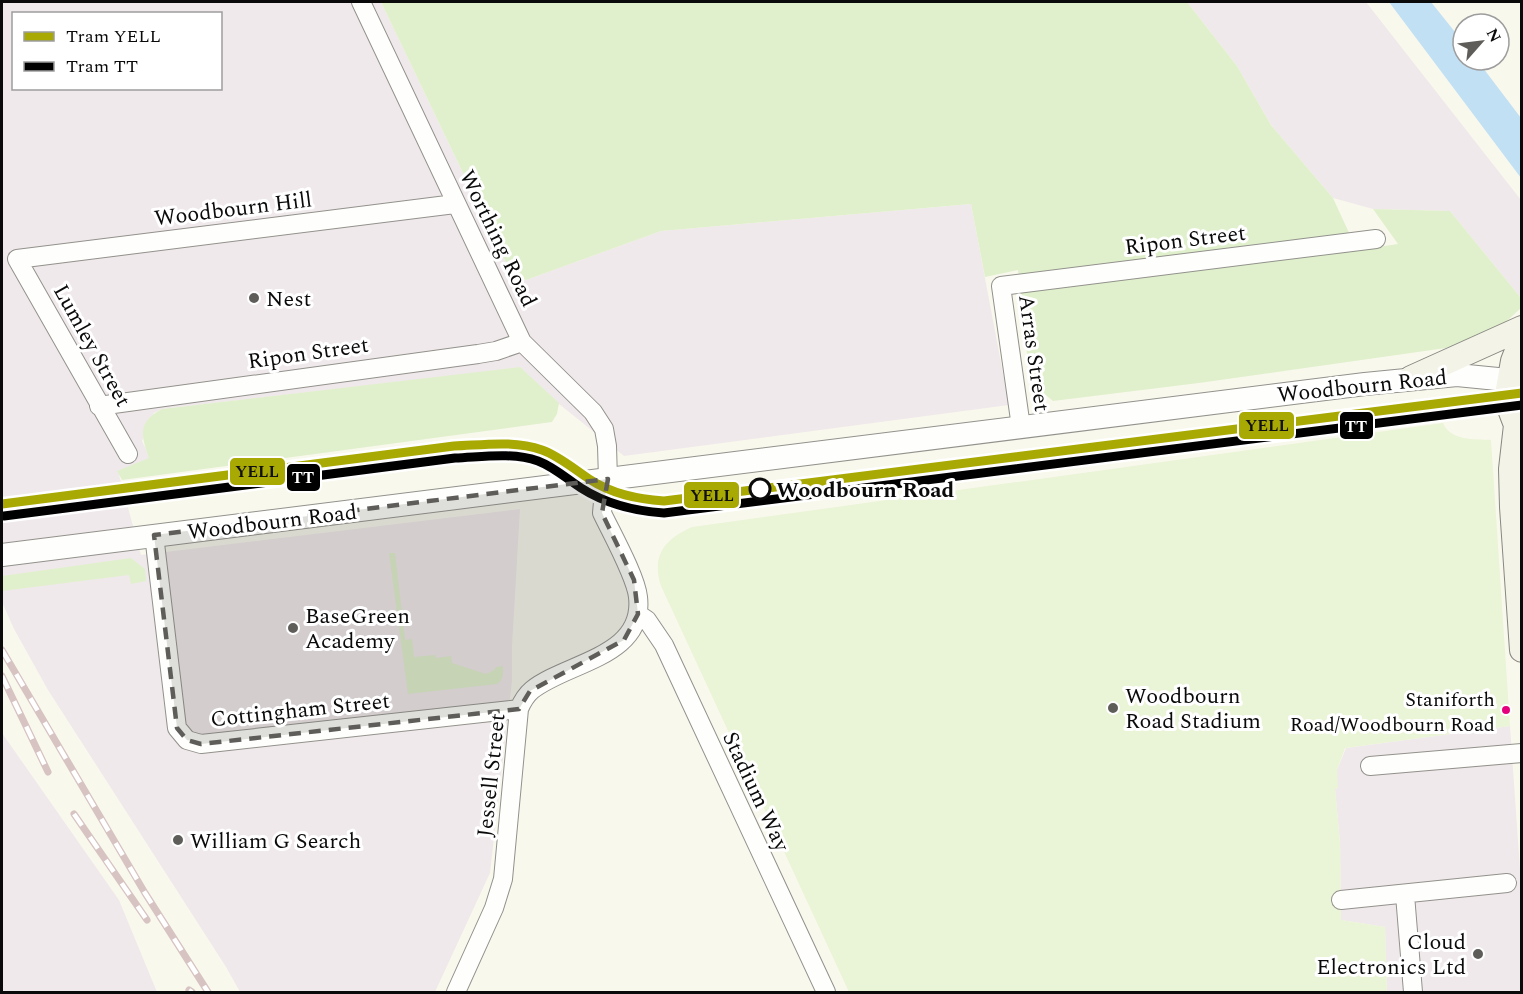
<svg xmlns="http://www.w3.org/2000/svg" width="1523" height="994" font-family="Spectral,serif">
<rect width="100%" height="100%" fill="#f9f8ed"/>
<path fill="#f0e9eb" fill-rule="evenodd" d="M2,2H381L511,273L526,280L661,231L971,204L1009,405L624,456L559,404L520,368L162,409L154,413L142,441L150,458L118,471L141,555L520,509L512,646V681L490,873L435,992H240L226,967L48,690L14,629L2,602ZM14,14H220V88H14Z
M1187,2H1366L1521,200V298L1450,211L1373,209L1333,198L1271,125L1237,66Z
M1510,726L1521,883V992H1387L1385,927L1341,920L1340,843L1335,789L1337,788V770L1346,748Z
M2,733L119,900L157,992H2Z"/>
<path fill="#e0f0cc" d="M381,2H1187L1237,66L1271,125L1333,198L1357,250L1398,244L1373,209L1450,211L1521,298V308L1497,330L1446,348L1199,383L1053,401L1030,382L1018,270L985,277L971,204L661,231L526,280L511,273Z
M520,367L559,403L557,414L552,422L122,480L117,471L149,458C141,436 137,422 162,409Z
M389,553H395L405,640L412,639L414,657L435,655L436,658L451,656L452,663L486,674L494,670L496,667L503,666C503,674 504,679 497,684L408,694Z
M131,558L145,569L146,581L131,584L129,575L2,591V576Z"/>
<path fill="#eaf4d6" d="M1443,423C1450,441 1475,439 1491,440L1510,726L1345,748L1337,770L1338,788L1335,789L1340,843L1341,920L1385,927L1387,992H849L661,586C651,555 665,539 692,527Z"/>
<path fill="#c2e0f4" d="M1389,2H1431L1463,42V60H1477L1521,118V178Z"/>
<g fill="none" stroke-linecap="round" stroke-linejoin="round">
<g stroke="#92918c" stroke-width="20">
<path id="minor" d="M361,2L522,342L593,412L604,429L607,446L608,479L603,502L602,513C612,534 636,577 638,597C645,657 567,662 532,690C526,695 522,702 519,709L503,879L494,908L456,992
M99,406L478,354L496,351L522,342
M1021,427L1001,286L1376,239
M128,454L17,259L455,204
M154,535L177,728L187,740L201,744L519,709
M638,614L647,620L664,645L826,992
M1370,766L1522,753
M1405,895L1413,992
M1341,900L1507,883"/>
</g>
<g stroke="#92918c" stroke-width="24">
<path id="tertiary" d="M2,555L1365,384L1457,375L1508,380"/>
</g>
<g stroke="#888883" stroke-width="26">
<path id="secondary" d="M1522,338L1513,361L1507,395L1508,404L1516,425L1511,469L1512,507L1522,650
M1411,378L1522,328"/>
</g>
<use href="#minor" stroke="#fefefc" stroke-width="18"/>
<use href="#tertiary" stroke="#fefefc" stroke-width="22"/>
<use href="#secondary" stroke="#f4f3e7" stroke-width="24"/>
<g stroke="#d6c3c2" stroke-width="7">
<path id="rail" d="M2,650L145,893L208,992
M2,676L48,772
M74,814L147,920
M189,990L192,992"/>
</g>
<use href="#rail" stroke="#fff" stroke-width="4.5" stroke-dasharray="14" stroke-linecap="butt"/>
<g stroke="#fff" stroke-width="14">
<path id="tram-1" d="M2,504L454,446C483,445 514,440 542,450C559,456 574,469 589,479C612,494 637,499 664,501L1522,393"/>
</g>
<g stroke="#fff" stroke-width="14">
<path id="tram-2" d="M4,516L455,458C482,457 512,452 538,461C554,467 567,479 581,488C606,504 634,511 664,513L1522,405"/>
</g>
<use href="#tram-1" stroke="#a9a904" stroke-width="9"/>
<use href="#tram-2" stroke="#000" stroke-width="9"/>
</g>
<path fill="#5e5d59" fill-opacity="0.2" stroke="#5e5d59" stroke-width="4.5" stroke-dasharray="12 8" stroke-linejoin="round" d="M608,479L602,513L634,580L638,614L624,640L530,691L519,709L201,744L187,740L177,728L154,535Z"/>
<g fill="#5e5d59" stroke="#fff" stroke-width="2">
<circle cx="254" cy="298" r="6"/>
<circle cx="293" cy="628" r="6"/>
<circle cx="1113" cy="708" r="6"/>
<circle cx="178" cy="840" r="6"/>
<circle cx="1478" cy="954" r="6"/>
</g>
<circle fill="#fff" stroke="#0a0a0a" stroke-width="3" cx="760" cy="489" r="10"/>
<circle fill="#e5007d" stroke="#fff" stroke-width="2" cx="1506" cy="710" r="5"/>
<g text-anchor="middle" stroke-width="6" stroke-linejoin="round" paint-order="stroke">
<g font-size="20" fill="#0a0a0a" stroke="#fff" text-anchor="end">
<text x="1495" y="706">Staniforth<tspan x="1495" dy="25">Road/Woodbourn Road</tspan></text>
</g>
<g font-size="22" fill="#0a0a0a" stroke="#fff">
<text transform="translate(233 208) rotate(-7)" y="8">Woodbourn Hill</text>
<text transform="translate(499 238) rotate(64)" y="8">Worthing Road</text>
<text transform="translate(1185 239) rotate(-7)" y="8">Ripon Street</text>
<text transform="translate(93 345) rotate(61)" y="8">Lumley Street</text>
<text transform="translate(308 352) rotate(-8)" y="8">Ripon Street</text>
<text transform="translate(1035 353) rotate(82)" y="8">Arras Street</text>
<text transform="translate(1362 385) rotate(-6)" y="8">Woodbourn Road</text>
<text transform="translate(272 521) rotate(-7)" y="8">Woodbourn Road</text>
<text transform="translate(300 709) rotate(-6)" y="8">Cottingham Street</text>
<text transform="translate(490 775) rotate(-84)" y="8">Jessell Street</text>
<text transform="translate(757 791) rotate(65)" y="8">Stadium Way</text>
</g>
<g font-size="22" fill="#0a0a0a" stroke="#fff" text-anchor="start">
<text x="266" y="306">Nest</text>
<text x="305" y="623">BaseGreen<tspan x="305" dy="25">Academy</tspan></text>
<text x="1125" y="703">Woodbourn<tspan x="1125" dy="25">Road Stadium</tspan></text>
<text x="190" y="848">William G Search</text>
<text x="1466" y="949" text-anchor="end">Cloud<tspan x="1466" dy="25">Electronics Ltd</tspan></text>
</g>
<g font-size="22" font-weight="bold" fill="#0a0a0a" stroke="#fff" text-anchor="start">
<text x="776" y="497">Woodbourn Road</text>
</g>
</g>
<g stroke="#fff" stroke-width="2">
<rect x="1238" y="411" width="57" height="29" rx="6" fill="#a9a904"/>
<rect x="1339" y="411" width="35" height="29" rx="6" fill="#000"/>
<rect x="229" y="457" width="57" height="29" rx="6" fill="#a9a904"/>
<rect x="286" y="463" width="35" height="29" rx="6" fill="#000"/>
<rect x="683" y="481" width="57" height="28" rx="6" fill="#a9a904"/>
</g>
<g font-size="16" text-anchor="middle" font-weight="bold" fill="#fff">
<text x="1356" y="432">TT</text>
<text x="303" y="483">TT</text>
</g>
<g font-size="16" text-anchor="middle" font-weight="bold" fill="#111">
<text x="1267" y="431">YELL</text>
<text x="257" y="477">YELL</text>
<text x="712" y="501">YELL</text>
</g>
<rect width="1523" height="994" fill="none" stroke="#0a0a0a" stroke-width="6"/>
<rect x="12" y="12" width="210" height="78" fill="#ffffff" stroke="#9d9d9d" stroke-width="1.5"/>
<rect x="24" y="32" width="30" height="9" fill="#a9a904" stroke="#9d9d9d" stroke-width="1.5"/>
<text x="66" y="42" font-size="18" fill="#0a0a0a">Tram YELL</text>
<rect x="24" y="62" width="30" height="9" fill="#000000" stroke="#9d9d9d" stroke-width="1.5"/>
<text x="66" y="72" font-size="18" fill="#0a0a0a">Tram TT</text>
<g transform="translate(1481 42) rotate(62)"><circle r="28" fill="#ffffff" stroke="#9d9d9d" stroke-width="1.5"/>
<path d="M0-4.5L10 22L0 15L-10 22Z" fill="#5e5d59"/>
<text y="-9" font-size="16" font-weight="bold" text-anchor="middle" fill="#0a0a0a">N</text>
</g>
</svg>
